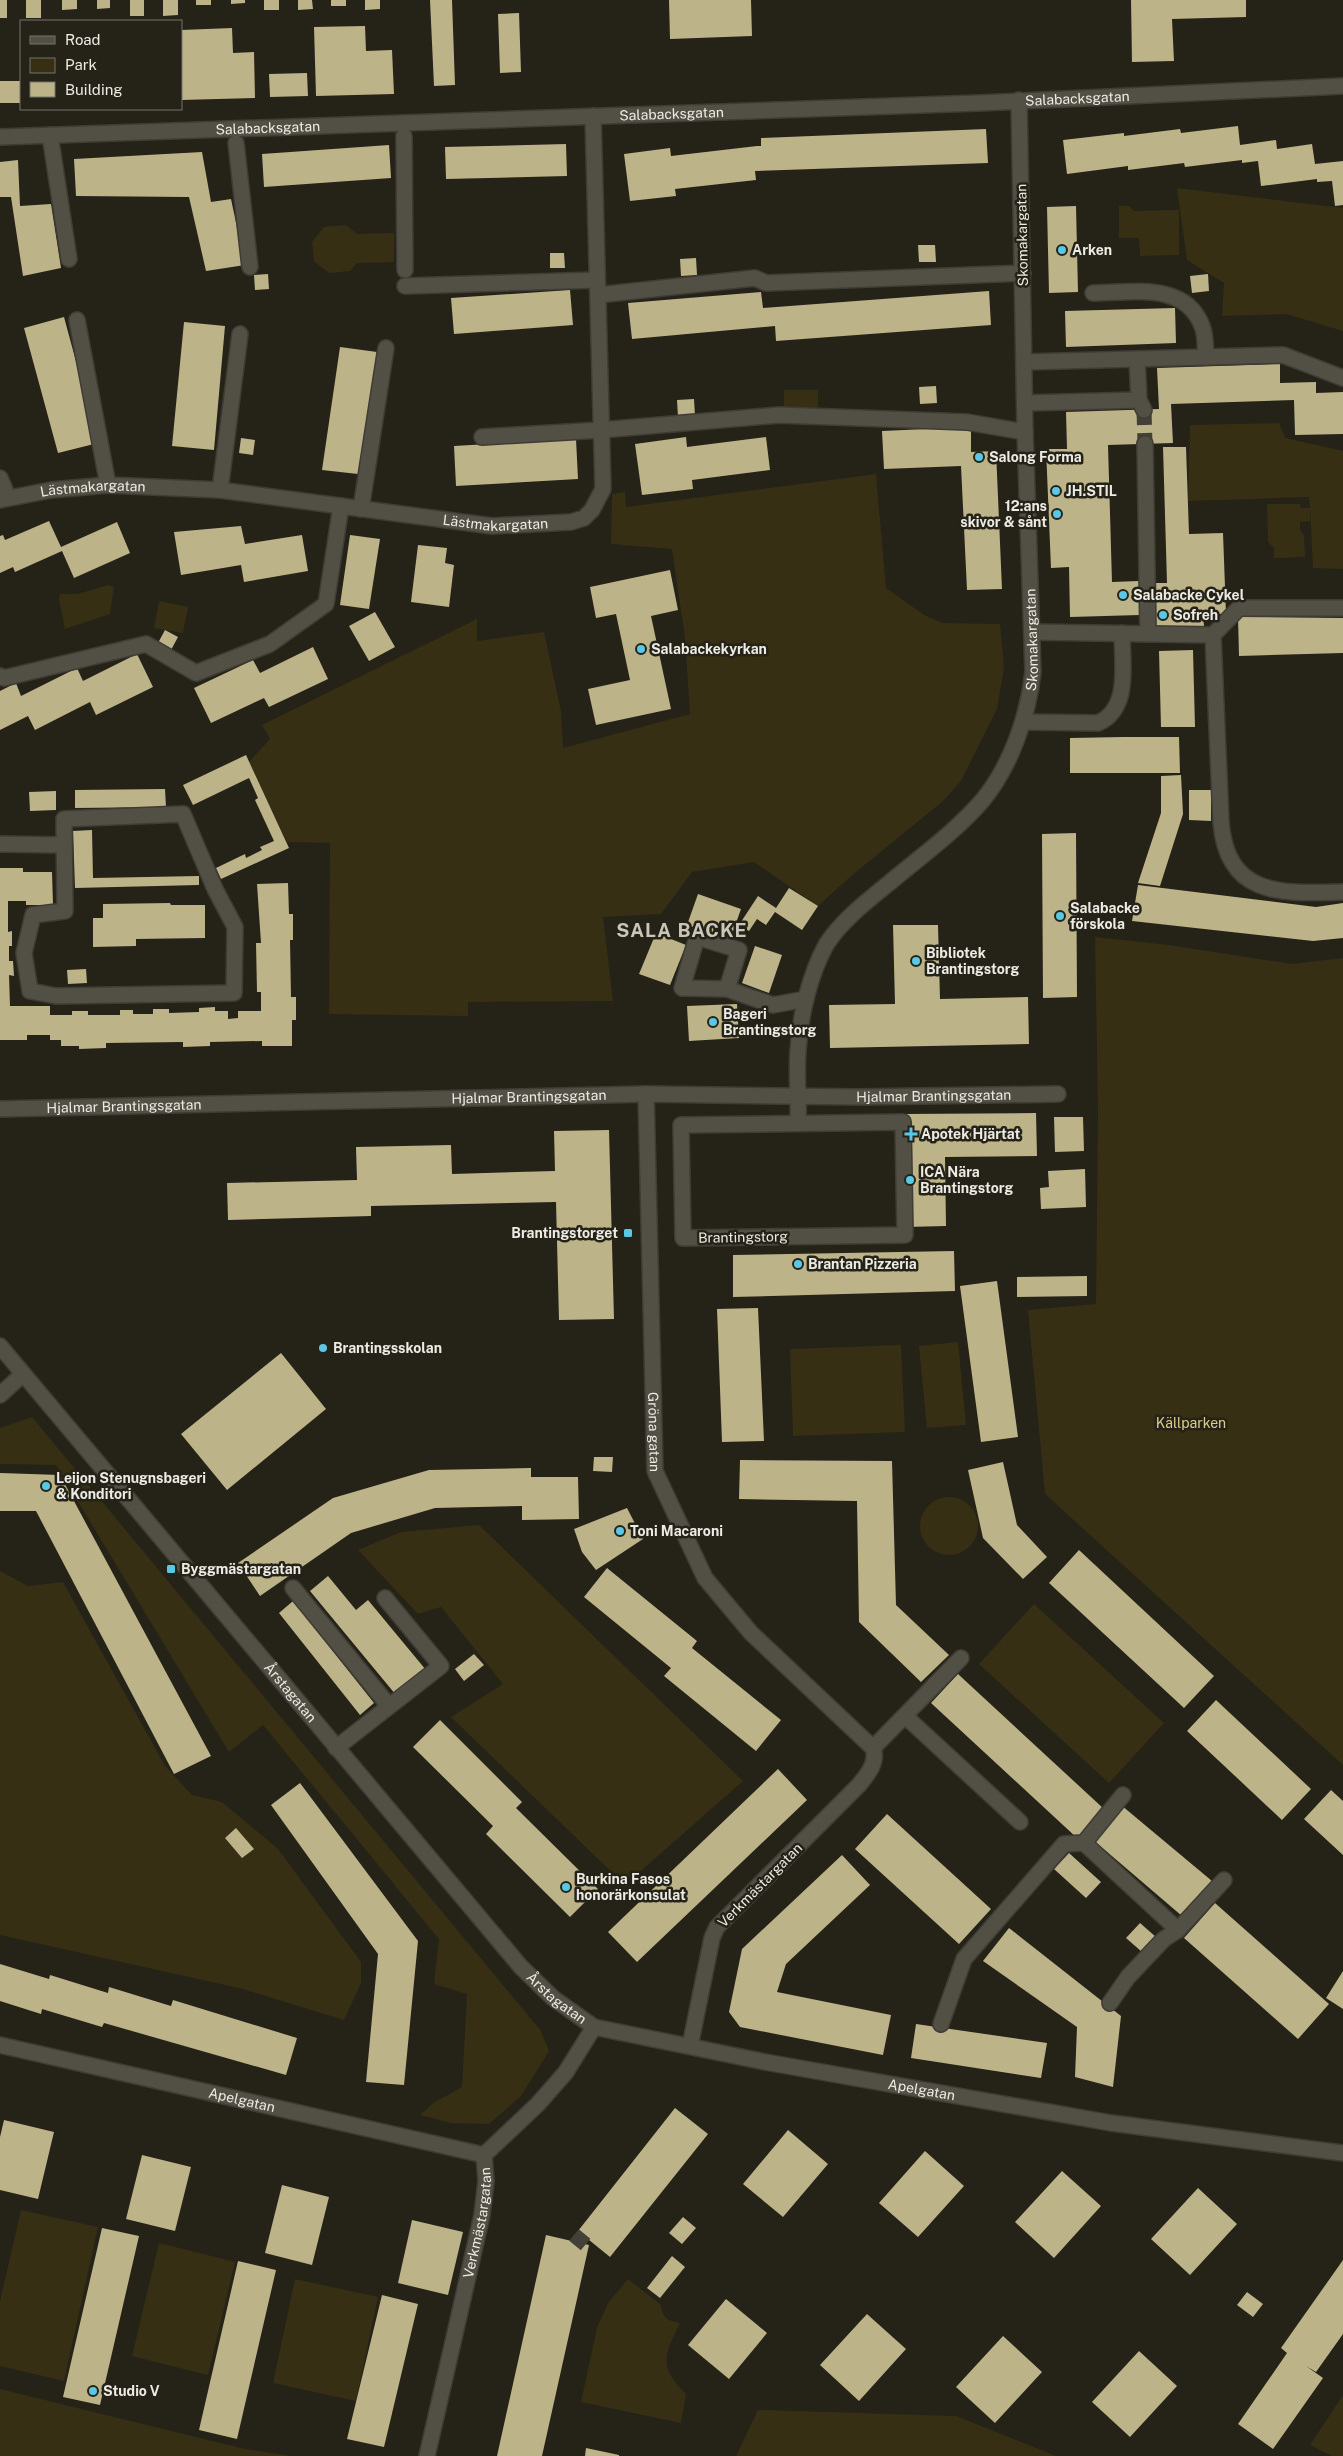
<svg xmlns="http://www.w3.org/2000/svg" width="1343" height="2456" font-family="'Public Sans',sans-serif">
<rect width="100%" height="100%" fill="#252218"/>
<path fill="#362f14" d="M1177,188L1343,208V331L1286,314L1222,316L1224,283L1187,260Z
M1119,206H1129L1134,211L1179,210V255L1140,256L1139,238H1119Z
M346,225L357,234L394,233V262L357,263L350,271L329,273L314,261L312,242L324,227Z
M784,390H818V407H784Z
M1279,423L1285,438L1343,451V569L1313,568L1310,508V521L1300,522V530L1304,535L1305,557L1274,558V548L1268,542L1267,504H1300L1301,508H1310L1309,497L1188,501L1190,425Z
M876,474L886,588L924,615L942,623L1000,624L1004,668L997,709L961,781L942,802L851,876L818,906L754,862L692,872L661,914L603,917L613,1001L468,1002V1016L329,1014L330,843L287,842L249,762L270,739L262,725L477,619V641L544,632L561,711L563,748L690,714L685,638L672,549L611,544L612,494L625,492L626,507Z
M108,585L114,587L110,614L65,629L59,599L60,594H78Z
M159,601L188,607L183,633L154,628Z
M1095,937L1169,945L1292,964L1343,958V1765L1045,1494L1028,1310L1096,1304L1098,1111Z
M958,1342L966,1425L927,1428L919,1346Z
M901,1345L905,1432L793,1436L790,1349Z
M32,1417L541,2031L549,2051L521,2096L489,2124L451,2123L420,2115L433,2103L462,2087L467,1994L434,1984L439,1939L263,1725L229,1752L56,1465L0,1464V1428Z
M920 1526a29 29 0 1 1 58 0a29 29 0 1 1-58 0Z
M479,1525L743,1781L625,1885L451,1717L503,1684L441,1607L418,1614L358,1550L401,1532Z
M0,1571L28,1586L63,1582L165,1766L192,1795L222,1802L278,1849L361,1962V1983L344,2020L243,1989L0,1935Z
M1034,1604L1164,1723L1109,1783L979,1664Z
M21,2210L98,2227L64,2381L0,2366V2301Z
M159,2243L235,2262L208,2375L132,2356Z
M295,2279L378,2297L356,2401L273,2383Z
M628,2279L661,2305C663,2319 667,2320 680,2323C664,2356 658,2366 686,2394L681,2423L581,2402L597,2328L608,2303Z
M0,2389L245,2449L292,2456H0Z
M1343,2395V2456H1332L1310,2445Z
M758,2410L956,2416L1056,2456H736Z"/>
<path fill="#bdb389" d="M0,0H7V18H0Z
M26,0H41V18H26Z
M62,0H77V9L62,10Z
M97,0H110V8L97,9Z
M130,0H144V16H130Z
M163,0H178V15L163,16Z
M196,0H211V5H196Z
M231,0H245V3L231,4Z
M264,0H279V10H264Z
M298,0H312L313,9L298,10Z
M331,0H346V6H331Z
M365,0H380V9L365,10Z
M430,0H452L455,85L434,86Z
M669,0H751L752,36L670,39Z
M1131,0H1246V17L1172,19L1174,61L1132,62Z
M519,13L521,72L500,73L498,14Z
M365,26L366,51L392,50L394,94L316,96L314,27Z
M232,28L233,53L254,52L255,98L181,100V30Z
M307,73L308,96L270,97L269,74Z
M0,81H21V103H0Z
M1238,126L1240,145L1276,140L1277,149L1312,144L1315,164L1343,161V205L1335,206L1332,181L1317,182V179L1261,186L1258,161L1242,163V160L1185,167L1184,163L1128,170V166L1067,174L1063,140L1124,133V136L1180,129L1181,133Z
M986,129L988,163L755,171L756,180L675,189L676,196L630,201L624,154L670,148L671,156L757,146H761V138Z
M566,144L567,176L446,179L445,147Z
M389,145L391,178L264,187L262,154Z
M202,152L211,202L231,199L245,265L206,271L189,197L76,196L74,159Z
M18,160L20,206L51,204L61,268L23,276L11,197H0V162Z
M1076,206L1078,292L1049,293L1047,207Z
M918,245H935L936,262H919Z
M550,253H564L565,268H550Z
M696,258L697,275L681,276L680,259Z
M268,274L269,289L255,290L254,275Z
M1208,274L1209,291L1192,293L1190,276Z
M570,290L573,325L454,334L451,298Z
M989,291L991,325L776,341L775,326L632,339L628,303L761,292L763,308Z
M1175,308L1176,343L1066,347L1065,311Z
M64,317L98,443L58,453L24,328Z
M184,322L225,326L214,450L172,446Z
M340,347L377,352L358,474L322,470Z
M1280,364V383L1316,382V393L1343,392V434L1295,435L1294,400L1171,404L1173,443L1108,445L1112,582L1139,581L1140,615L1070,617L1069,567L1051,568L1046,449H1067L1066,412L1159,409L1157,368Z
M936,386L937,403L920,404L919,387Z
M694,399L695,416L678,417L677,400Z
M971,427V452L996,451L1002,589L967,590L961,466L884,469L882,431Z
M686,437L687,447L766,437L770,470L692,480L693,489L642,495L635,444Z
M241,438L255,440L253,455L239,453Z
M576,439L578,479L456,486L454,446Z
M1163,447H1186L1189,534L1223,533L1226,614H1203L1204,626L1156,627L1155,583H1167Z
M49,521L61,547L117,522L130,553L74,578L62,551L15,572L13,567L0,573V536L3,535L5,540Z
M241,526L245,544L302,535L308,571L244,582L241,565L181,575L174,532Z
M350,535L380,539L369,609L340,605Z
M418,545L447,548L445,563L454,565L449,607L411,602Z
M670,570L678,610L651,616L671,709L596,725L588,689L630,680L616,614L596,618L590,587Z
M375,612L395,647L369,661L349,626Z
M1238,617L1343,618V653L1239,656Z
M165,630L178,637L171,650L158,643Z
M313,647L328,679L269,707L264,698L211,723L194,688L253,660L260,673Z
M1193,650L1195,727H1161L1159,651Z
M137,654L153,687L96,715L90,702L35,730L28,716L0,730V691L16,683L21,696L77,668L83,681Z
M1123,737H1179L1180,773H1070V738Z
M246,755L289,848L221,879L216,868L245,854L246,858L262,850L260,847L274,841L255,800L258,798L249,778L193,805L183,785Z
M1181,775L1183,814L1160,886L1138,883L1161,813V776Z
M165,789L166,807L75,808V790Z
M1189,790H1211V821L1189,820Z
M56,791V810L30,811L29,792Z
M92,830L93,878L199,876V885L75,888L73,831Z
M1076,833L1077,997L1043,998L1042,834Z
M0,868H23V872H52L53,905H26V901H8V932L12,931V946H9V961H13L14,976L9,975L10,1006H50V1015H72V1011H88V1015H120V1010H133V1014H153V1009H169V1013L199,1012V1008L215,1007V1011H228V1019L238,1018V1011H261V992H257L256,943H261L257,884L288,883L289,914H293V940H290L291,997H296V1020H292V1046H262V1041L210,1042V1046L183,1047V1042L106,1043V1048L79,1049V1046H61V1040H50V1035H27V1040H0Z
M1138,885L1316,907L1343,903V938L1313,941L1132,921Z
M789,888L818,906L802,930L775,912L766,925L757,919L749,931L739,925L758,896L776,908Z
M698,894L741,909L730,940L687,925Z
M170,903L171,905H205V938L136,939V946L93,947V918H103V904Z
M893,925H938L940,999L1028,997L1029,1044L830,1048L829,1005L895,1004Z
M656,933L686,945L670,985L639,974Z
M755,946L782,955L769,993L742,983Z
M86,969L87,983L68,984L67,970Z
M737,1004L739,1038L689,1041L687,1006Z
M1036,1113L1037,1156L945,1157L946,1226L906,1227L904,1114Z
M1054,1117H1083L1084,1151L1055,1152Z
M609,1130L614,1319L559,1320L556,1202L371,1206V1216L228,1220L227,1183L357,1180L356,1147L451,1145L452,1174L555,1171L554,1131Z
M1085,1169L1086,1207L1041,1209L1040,1188L1049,1187L1048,1171Z
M954,1251L955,1291L733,1297V1255Z
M1087,1276V1296L1017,1297V1277Z
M997,1281L1018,1437L981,1442L960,1286Z
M758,1308L764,1441L722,1442L717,1309Z
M281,1353L326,1409L227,1490L181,1434Z
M594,1457H613L612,1472L593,1471Z
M740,1460L892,1461L896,1605L949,1655L921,1682L859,1622L857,1501L739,1499Z
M1003,1462L1017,1525L1047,1557L1023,1579L983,1538L968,1470Z
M531,1468V1477H578L579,1519L522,1520V1506L435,1508L351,1533L260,1596L238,1563L333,1498L429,1470Z
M0,1473L60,1475L211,1756L174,1774L36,1511H0Z
M627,1508L643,1539L596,1570L582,1552L574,1529Z
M1079,1550L1214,1676L1184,1708L1049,1583Z
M607,1568L697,1641L692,1648L781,1720L756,1751L664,1676L671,1668L584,1597Z
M328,1576L356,1610L368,1600L426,1670L396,1695L310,1591Z
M293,1601L374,1703L360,1715L279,1613Z
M474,1654L484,1665L464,1681L455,1669Z
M958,1674L1104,1809L1077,1838L931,1703Z
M1216,1700L1311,1789L1282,1820L1187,1731Z
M440,1720L522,1802L516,1808L598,1889L570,1917L486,1834L493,1826L413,1747Z
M778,1769L807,1800L637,1962L608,1932Z
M300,1783L418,1941L404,2085L366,2082L378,1954L271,1805Z
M1331,1790L1343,1801V1855L1304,1819Z
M1121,1805L1212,1881L1182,1916L1092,1839Z
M887,1814L991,1909L959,1944L855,1849Z
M236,1828L254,1849L242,1858L225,1838Z
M1069,1853L1101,1882L1086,1898L1054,1869Z
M842,1855L870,1885L786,1964L777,1992L891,2015L883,2055L740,2027L729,2012L742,1949Z
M1215,1903L1329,2004L1298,2039L1184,1938Z
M1140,1923L1156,1937L1142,1952L1126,1938Z
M1009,1928L1121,2016L1113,2087L1075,2077L1077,2027L983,1961Z
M0,1964L49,1979L50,1975L108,1993L109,1987L171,2006L173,2000L297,2038L286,2075L104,2023L102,2027L42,2009L41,2014L0,2001Z
M1343,1971V2009L1326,1998Z
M916,2024L1047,2043L1041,2078L911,2058Z
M675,2108L708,2134L610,2257L578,2231Z
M4,2120L54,2132L38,2199L0,2190V2137Z
M788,2130L828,2164L783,2217L743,2184Z
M925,2151L964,2186L918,2237L879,2203Z
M142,2155L191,2167L175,2231L126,2219Z
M1062,2171L1101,2206L1054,2258L1015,2222Z
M282,2185L329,2197L312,2265L265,2253Z
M1198,2188L1237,2224L1190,2275L1151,2239Z
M683,2217L696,2228L682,2244L669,2233Z
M412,2220L463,2232L448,2295L398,2283Z
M102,2228L139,2236L100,2405L63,2397Z
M546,2235L589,2245L542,2456H497Z
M672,2256L685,2267L660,2298L647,2288Z
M1343,2260V2334L1316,2372L1306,2366L1323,2378L1273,2449L1238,2424L1287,2353L1281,2348Z
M238,2261L276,2270L237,2439L199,2430Z
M1247,2292L1263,2304L1253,2317L1237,2305Z
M382,2295L418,2304L384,2447L347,2439Z
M726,2299L767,2333L729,2379L688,2345Z
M867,2314L906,2349L859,2401L820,2365Z
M1003,2336L1042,2372L995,2423L956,2387Z
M1139,2351L1177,2386L1130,2437L1092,2402Z
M586,2448L619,2455V2456H585Z"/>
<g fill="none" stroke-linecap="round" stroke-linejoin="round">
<path stroke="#434037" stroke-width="15" stroke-dasharray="15 8" stroke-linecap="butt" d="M1144,410L1145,444
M574,2235L591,2249"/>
<g stroke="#3f3c35" stroke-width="18">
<g id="minor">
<path d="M50,135L69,259"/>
<path d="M404,136L405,270"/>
<path id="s1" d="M0,137L979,103L1343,86"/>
<path d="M236,143L250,267"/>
<path d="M405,286L597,280"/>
<path d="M1093,293C1131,293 1185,281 1202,326C1206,335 1205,347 1206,357"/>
<path d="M598,295L755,278L766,283L1023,273"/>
<path d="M77,320L108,485"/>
<path d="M1137,359L1139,400L1144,410"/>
<path d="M1025,362L1283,355L1343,378"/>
<path d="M1025,403L1139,400"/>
<path d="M482,437L601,430L779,415L967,422L1025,432"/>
<path d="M1145,444L1148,634"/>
<path d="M0,478L8,497"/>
<path d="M220,490L240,334"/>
<path id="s2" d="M0,500L51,490L108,485L220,490L492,526L571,522L584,518L592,510L603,489L593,116"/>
<path d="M361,509L386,348"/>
<path d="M1032,632L1213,635L1221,822C1227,899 1285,893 1343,892"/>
<path d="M1213,635L1239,608H1343"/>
<path d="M0,676L4,678L146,644L196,673L270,644L326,604L341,506"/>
<path d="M1023,722L1098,723C1131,709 1122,663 1122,633"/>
<path d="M183,814L215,889L235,927L234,993L56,996L30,991L24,953L33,915L65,911L64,819Z"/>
<path d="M0,844L64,845"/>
<path d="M727,989L739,950L697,937L682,988L727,989L773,1005L806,999"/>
<path id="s3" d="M646,1094L655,1471L705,1578L751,1633L873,1748C878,1762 868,1774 859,1785L717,1927L712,1938L690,2046"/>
<path id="s4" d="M0,1109L646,1094L858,1097L1058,1094"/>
<path d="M903,1122L905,1235L683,1238L681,1125Z"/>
<path id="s5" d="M798,1123C799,1099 796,1075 798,1051C800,1017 809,976 826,945C840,922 867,901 888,884C920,857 955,832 982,801C1011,766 1028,716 1033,672L1025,432L1019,100"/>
<path id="s6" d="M0,1346L521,1967L553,1998L594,2027L765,2062L1111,2123L1343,2153"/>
<path d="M0,1395L23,1374"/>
<path d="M293,1588L389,1706"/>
<path d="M905,1716L1020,1822"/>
<path d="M336,1748L441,1666L385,1598"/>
<path d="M873,1748L961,1658"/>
<path d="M1084,1843L1178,1930"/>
<path d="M1110,2003L1128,1977L1164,1939L1178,1930L1224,1880"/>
<path d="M941,2024L964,1959L1064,1844L1084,1843L1123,1795"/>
<path id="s7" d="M0,2045L484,2155"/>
<path id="s8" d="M427,2456L482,2215L486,2181L484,2155L538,2104L566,2072L594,2027"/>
</g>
</g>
<use href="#minor" stroke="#524f44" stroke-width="15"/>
</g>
<g fill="#58c8e4" stroke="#252218" stroke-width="2">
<circle cx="1062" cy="250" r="5"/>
<circle cx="979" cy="457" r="5"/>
<circle cx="1056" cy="491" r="5"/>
<circle cx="1057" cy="514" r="5"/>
<circle cx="1123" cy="595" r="5"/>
<circle cx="1163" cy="615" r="5"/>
<circle cx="641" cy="649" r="5"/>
<circle cx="1060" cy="916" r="5"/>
<circle cx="916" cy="961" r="5"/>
<circle cx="713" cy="1022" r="5"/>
<path d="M908.5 1126.5h5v5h5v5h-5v5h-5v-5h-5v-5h5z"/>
<circle cx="910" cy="1180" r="5"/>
<rect x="623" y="1228" width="10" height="10" rx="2.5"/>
<circle cx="798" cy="1264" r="5"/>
<circle cx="323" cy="1348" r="5"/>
<circle cx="46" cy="1486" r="5"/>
<circle cx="620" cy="1531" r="5"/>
<rect x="166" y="1564" width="10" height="10" rx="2.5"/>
<circle cx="566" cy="1887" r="5"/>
<circle cx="93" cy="2391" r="5"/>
</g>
<g text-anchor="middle" stroke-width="5" stroke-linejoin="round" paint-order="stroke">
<g font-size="14" fill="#ecebe4" stroke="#252218">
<text dy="5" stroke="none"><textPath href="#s1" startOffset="1078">Salabacksgatan</textPath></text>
<text dy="5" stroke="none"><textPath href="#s1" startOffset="672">Salabacksgatan</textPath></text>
<text dy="5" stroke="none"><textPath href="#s1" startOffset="268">Salabacksgatan</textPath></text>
<text transform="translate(1022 235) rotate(-91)" y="5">Skomakargatan</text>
<text dy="5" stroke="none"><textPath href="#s2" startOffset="94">Lästmakargatan</textPath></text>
<text dy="5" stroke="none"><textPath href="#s2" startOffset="499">Lästmakargatan</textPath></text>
<text dy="5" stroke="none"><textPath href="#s5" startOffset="568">Skomakargatan</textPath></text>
<text dy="5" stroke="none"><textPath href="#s4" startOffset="934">Hjalmar Brantingsgatan</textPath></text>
<text dy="5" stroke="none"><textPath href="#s4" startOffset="529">Hjalmar Brantingsgatan</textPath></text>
<text dy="5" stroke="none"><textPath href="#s4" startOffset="124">Hjalmar Brantingsgatan</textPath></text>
<text transform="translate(743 1237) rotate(-1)" y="5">Brantingstorg</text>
<text dy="5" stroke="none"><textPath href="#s3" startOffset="338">Gröna gatan</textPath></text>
<text dy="5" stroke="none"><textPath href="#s6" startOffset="452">Årstagatan</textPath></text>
<text transform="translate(760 1885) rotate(-45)" y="5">Verkmästargatan</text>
<text dy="5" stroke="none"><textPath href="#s6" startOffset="858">Årstagatan</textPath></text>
<text dy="5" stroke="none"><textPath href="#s6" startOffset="1239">Apelgatan</textPath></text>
<text dy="5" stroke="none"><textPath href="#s7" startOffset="248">Apelgatan</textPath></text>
<text dy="5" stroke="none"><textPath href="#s8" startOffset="239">Verkmästargatan</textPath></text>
</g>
<g font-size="14" font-weight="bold" fill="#ecebe4" stroke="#252218" text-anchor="start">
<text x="1072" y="255">Arken</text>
<text x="989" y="462">Salong Forma</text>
<text x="1066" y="496">JH.STIL</text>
<text x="1047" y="511" text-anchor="end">12:ans<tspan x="1047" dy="16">skivor &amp; sånt</tspan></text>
<text x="1133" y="600">Salabacke Cykel</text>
<text x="1173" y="620">Sofreh</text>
<text x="651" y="654">Salabackekyrkan</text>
<text x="1070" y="913">Salabacke<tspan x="1070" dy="16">förskola</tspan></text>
<text x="926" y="958">Bibliotek<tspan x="926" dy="16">Brantingstorg</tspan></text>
<text x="723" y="1019">Bageri<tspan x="723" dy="16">Brantingstorg</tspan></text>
<text x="921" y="1139">Apotek Hjärtat</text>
<text x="920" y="1177">ICA Nära<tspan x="920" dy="16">Brantingstorg</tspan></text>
<text x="618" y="1238" text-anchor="end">Brantingstorget</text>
<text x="808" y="1269">Brantan Pizzeria</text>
<text x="333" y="1353">Brantingsskolan</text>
<text x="56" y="1483">Leijon Stenugnsbageri<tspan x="56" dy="16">&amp; Konditori</tspan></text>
<text x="630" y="1536">Toni Macaroni</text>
<text x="181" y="1574">Byggmästargatan</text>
<text x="576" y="1884">Burkina Fasos<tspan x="576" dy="16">honorärkonsulat</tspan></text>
<text x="103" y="2396">Studio V</text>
</g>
<g font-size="14" fill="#ddcc89" stroke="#252218">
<text x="1191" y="1428">Källparken</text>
</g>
<g font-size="19" font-weight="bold" letter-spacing="1" fill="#cac7ba" stroke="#252218">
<text x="682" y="937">SALA BACKE</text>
</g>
</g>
<rect x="20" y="20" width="162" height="90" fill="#252218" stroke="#75726a"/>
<rect x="30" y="36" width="25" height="8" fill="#524f44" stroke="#75726a"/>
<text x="65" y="45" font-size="15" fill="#ecebe4">Road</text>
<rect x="30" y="58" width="25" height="15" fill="#362f14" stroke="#75726a"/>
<text x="65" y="70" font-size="15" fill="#ecebe4">Park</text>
<rect x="30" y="82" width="25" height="15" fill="#bdb389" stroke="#75726a"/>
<text x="65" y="95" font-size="15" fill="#ecebe4">Building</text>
</svg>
